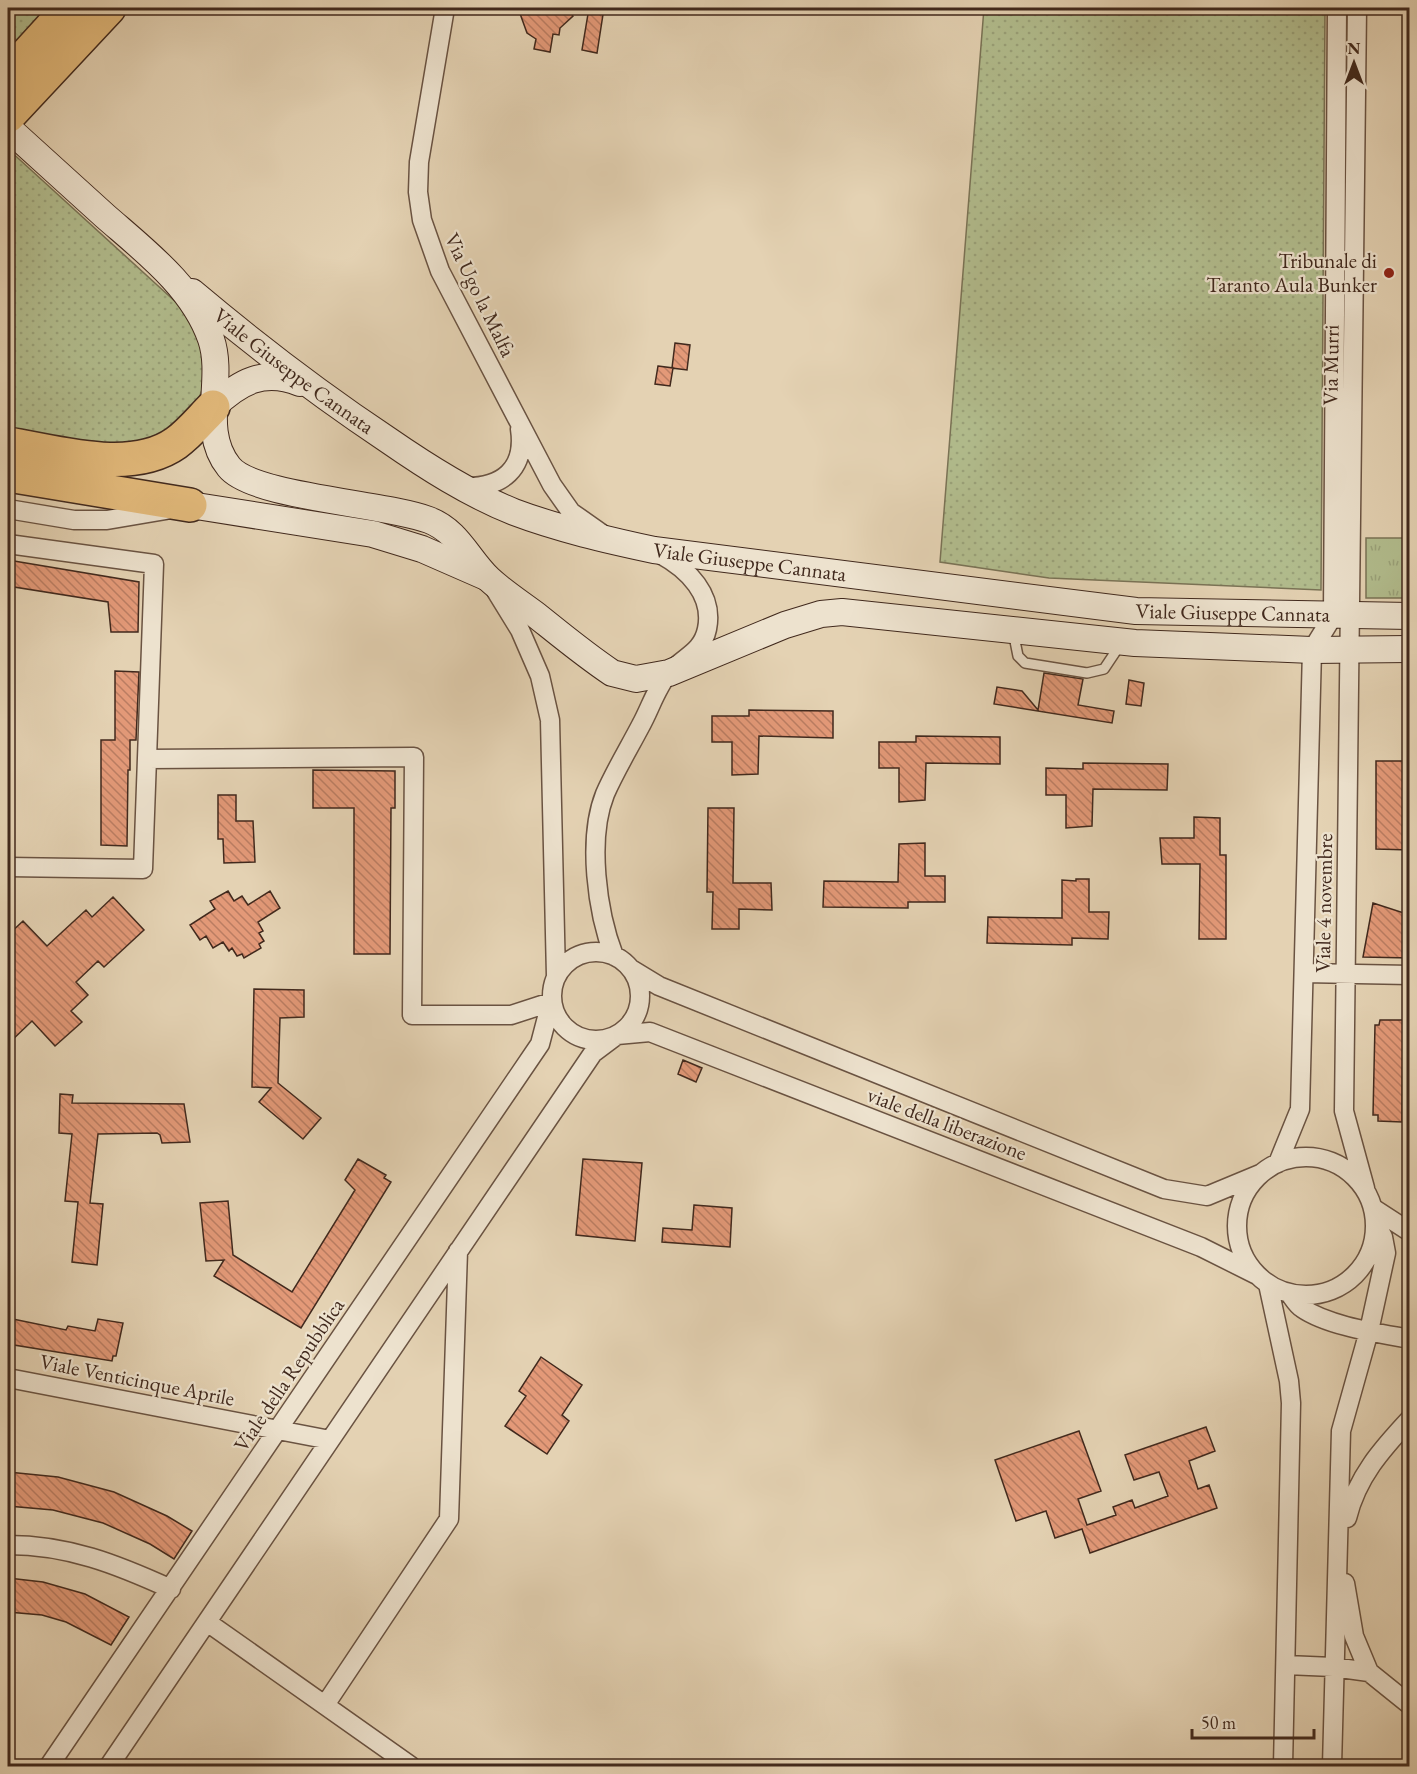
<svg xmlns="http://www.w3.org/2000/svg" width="1417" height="1774" font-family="'EB Garamond',serif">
<defs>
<pattern id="grass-dots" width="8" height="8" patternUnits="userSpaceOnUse" patternTransform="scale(1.5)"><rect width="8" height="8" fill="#b2bd8e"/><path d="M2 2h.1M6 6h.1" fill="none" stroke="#9aa27a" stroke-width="1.8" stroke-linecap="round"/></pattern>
<pattern id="park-tufts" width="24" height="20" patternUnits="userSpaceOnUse" patternTransform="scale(1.5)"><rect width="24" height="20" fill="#b2bd8e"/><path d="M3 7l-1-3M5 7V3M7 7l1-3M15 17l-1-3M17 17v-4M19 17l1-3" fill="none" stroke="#9aa27a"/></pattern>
<pattern id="building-back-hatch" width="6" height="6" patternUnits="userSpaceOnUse" patternTransform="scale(1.5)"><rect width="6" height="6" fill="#e39978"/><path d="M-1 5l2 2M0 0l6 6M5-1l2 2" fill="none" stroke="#ba7d62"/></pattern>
</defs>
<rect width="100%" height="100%" fill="#e4d2b3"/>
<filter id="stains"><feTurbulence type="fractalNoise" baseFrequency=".00333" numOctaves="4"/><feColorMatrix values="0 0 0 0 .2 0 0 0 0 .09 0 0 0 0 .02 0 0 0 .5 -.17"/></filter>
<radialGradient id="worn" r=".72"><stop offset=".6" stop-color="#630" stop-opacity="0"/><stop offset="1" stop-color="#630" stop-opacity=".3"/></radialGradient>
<path fill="url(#grass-dots)" stroke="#7a7356" stroke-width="1.5" d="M8,8H51L8,54Z
M984,8H1111L1132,11V8H1325L1321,590L1049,578L940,562Z
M8,149L179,305L201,340L206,378L193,416L141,449L8,437Z"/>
<path fill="url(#park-tufts)" stroke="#7a7356" stroke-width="1.5" d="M1366,538H1409V598H1366Z"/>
<path fill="url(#building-back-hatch)" stroke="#41291d" stroke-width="1.5" d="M518,8H568L573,16L560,28L559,35L553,34L550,52L534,49L536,39L527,33Z
M589,8H604L597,53L582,50Z
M675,343L690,345L687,370L672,368Z
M658,366L673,368L670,386L655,384Z
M8,560L139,582L138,632H111L108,602L8,586Z
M115,671L139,672L136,740H130V770H128L127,846L101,845V740H115Z
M1044,673L1083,679L1078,705L1114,711L1112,723L994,704L997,687L1022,691L1038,710Z
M1129,680L1144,683L1141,706L1126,704Z
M749,710L833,711V738L759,736L758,774L732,775V742H712V716H749Z
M916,736L1000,737V764L926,763L925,800L899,802V768H879V742H916Z
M1376,761H1410V850L1376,849Z
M1083,763L1168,764L1167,790L1093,789L1092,826L1066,828V795H1046V768L1083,769Z
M313,770L395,771V808H391L390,954H354V808H313Z
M218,795H236V821H253L255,862L224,863L223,839H218Z
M708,808H734L733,883H771L772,910L739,909V929H712L713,892H707Z
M1194,817L1220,818V855H1226V939H1199L1200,864H1162L1160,838H1194Z
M925,843V876H945V902H908V908L823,907L824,881L898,882L899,844Z
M1076,879H1089V912H1109L1108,939L1072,938V945L987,943L988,917L1062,918V880L1076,881Z
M228,891L234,901L242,896L248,905L270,891L280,908L258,922L263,931L259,933L264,941L259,944L261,948L244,958L242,954L237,956L232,948L229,951L223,942L213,948L206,936L200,940L190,925L215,909L210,901Z
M113,897L144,930L104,967L98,961L76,982L88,995L71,1011L82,1022L55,1046L32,1021L8,1044V935L23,921L47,946L86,910L92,917Z
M1373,903L1410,915V958L1363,957Z
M254,989L304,990V1017L280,1018L278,1083L321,1118L303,1139L259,1102L271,1088L252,1087Z
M1380,1020H1403L1402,1122L1378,1121V1115H1373L1375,1025H1379Z
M683,1060L702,1068L696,1082L678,1074Z
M60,1094L73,1095L72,1103L184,1104L190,1142L162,1143L160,1135L157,1133L98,1134L90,1203L103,1204L97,1265L72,1262L78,1202L65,1201L72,1134L59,1133Z
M358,1159L386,1175L384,1178L391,1182L301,1328L214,1276L224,1260L206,1261L200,1203L228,1201L233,1255L292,1292L355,1190L345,1180Z
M583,1159L642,1163L635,1241L576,1235Z
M694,1205L732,1208L730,1247L662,1242L663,1228L692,1230Z
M8,1318L66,1330L68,1326L95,1331L98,1319L123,1323L116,1356H113L112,1361L8,1344Z
M541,1357L582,1385L562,1415L569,1421L547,1454L505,1426L526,1396L519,1391Z
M1206,1427L1215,1451L1189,1461L1198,1489L1209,1485L1217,1508L1090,1553L1082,1529L1055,1538L1046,1511L1016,1521L995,1460L1079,1431L1101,1491L1078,1499L1087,1525L1116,1515L1113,1507L1132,1500L1135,1508L1168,1496L1159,1472L1134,1480L1125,1455Z
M8,1472L58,1477L114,1492L167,1516L192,1531L174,1559L150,1544L103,1523L53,1510L8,1506Z
M8,1578L43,1582L85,1594L129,1617L111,1645L66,1622L42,1615L8,1612Z"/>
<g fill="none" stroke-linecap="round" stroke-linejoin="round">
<g stroke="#6a5342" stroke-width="12">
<path id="lane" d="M1013,631L1018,656L1025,663L1087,673L1104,669L1120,645"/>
</g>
<g stroke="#6a5342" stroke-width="21">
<path id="street" d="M445,8L419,162L418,192L422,220L440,271L552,485L571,512L601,533
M1357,8L1344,1111L1365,1188
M464,487C502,488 526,469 520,429
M8,509L74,520H107L166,510
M8,544L154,564L143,869L8,867
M496,591L520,630L540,676L550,720L556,976
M147,759L414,757L412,1015H511L551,1002
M552 996a44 44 0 1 1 88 0a44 44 0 1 1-88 0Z
M614,956C597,912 587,839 605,794C615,771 629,748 641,725C650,709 657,686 669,673C683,657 702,653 707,629C714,595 688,569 660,554
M631,969L659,986L1164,1189L1207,1196L1260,1174
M1304,973L1410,975
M1237 1226a69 69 0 1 1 138 0a69 69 0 1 1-138 0Z
M1278,1163L1300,1109L1312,650L1333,616L1337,8
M1373,1208L1410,1232
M1268,1284L1289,1381L1291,1403L1283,1766
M1290,1294C1293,1298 1297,1305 1302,1308C1328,1326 1378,1333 1410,1339
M8,1378L330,1440
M1347,1518C1357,1477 1382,1449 1410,1419
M8,1545C68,1545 116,1564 171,1589
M1345,1583L1354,1636L1369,1672L1410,1705
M207,1622L411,1766
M1286,1665L1333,1667L1369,1672
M325,1705L449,1519L458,1251
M49,1766L540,1044L551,1002
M109,1766L593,1053L617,1035L650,1032L1201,1247L1257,1275
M1332,1766L1341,1431L1369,1331L1386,1253L1383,1237L1376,1224"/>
</g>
<g stroke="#41291d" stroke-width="28">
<g id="secondary">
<path d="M8,128C40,157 73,187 105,216C145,251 193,287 211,339C225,380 199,430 229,467C253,497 384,503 429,520C458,531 468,559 489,579C503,592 520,603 536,615C561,635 585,655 612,673L636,679L669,673L785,625L821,614L842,612L1135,643L1312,650L1410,649"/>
<path id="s1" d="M192,292C255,345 319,394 388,440C427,467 469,494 514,512C559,529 607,540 654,550L1136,611L1410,616"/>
<path d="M213,407C239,382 264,368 300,383"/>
<path d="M190,505L373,534L422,549L486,577"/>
</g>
</g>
<g stroke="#41291d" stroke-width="36">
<path id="highway" d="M8,75L69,8
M8,116L109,8
M8,444C58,452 131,475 176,443C190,433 201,419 213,407
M8,475L190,505"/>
</g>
<use href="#lane" stroke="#ede2ce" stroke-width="9"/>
<use href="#street" stroke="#ede2ce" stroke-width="18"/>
<use href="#secondary" stroke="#ede2ce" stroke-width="26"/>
<use href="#highway" stroke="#e2b97a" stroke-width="33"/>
</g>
<circle fill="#8f2418" stroke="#ede2ce" stroke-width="2" cx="1389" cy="273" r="6"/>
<g text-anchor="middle" stroke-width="4.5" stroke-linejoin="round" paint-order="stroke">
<g font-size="21" fill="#41291d" stroke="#ede2ce" text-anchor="end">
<text x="1377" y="268">Tribunale di<tspan x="1377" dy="24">Taranto Aula Bunker</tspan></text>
</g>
<g font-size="21" fill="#41291d" stroke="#ede2ce">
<text transform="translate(480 295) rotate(64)" y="7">Via Ugo la Malfa</text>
<text transform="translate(1331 365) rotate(-89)" y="7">Via Murri</text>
<text dy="7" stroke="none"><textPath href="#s1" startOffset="129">Viale Giuseppe Cannata</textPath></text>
<text dy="7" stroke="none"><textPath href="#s1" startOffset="633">Viale Giuseppe Cannata</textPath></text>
<text dy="7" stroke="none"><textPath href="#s1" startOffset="1119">Viale Giuseppe Cannata</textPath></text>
<text transform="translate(1324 903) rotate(-89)" y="7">Viale 4 novembre</text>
<text transform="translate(947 1124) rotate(21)" y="7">viale della liberazione</text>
<text transform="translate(289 1375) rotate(-56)" y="7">Viale della Repubblica</text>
<text transform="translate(137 1380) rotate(11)" y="7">Viale Venticinque Aprile</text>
</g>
</g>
<rect width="1417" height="1774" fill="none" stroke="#e4d2b3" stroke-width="30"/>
<rect x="9" y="9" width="1399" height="1756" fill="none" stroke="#41291d" stroke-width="3"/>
<rect x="15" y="15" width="1387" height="1744" fill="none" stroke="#41291d" stroke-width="1.5"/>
<g transform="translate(1354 63)" stroke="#ede2ce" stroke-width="4.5" paint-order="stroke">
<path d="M0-4.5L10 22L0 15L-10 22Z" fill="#41291d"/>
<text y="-9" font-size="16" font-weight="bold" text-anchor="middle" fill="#41291d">N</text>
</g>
<path d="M1192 1729v9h122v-9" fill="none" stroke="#41291d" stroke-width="3"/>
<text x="1201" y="1729" font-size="18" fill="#41291d" stroke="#ede2ce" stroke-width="4.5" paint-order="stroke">50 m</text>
<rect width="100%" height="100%" filter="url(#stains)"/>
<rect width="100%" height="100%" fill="url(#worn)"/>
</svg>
